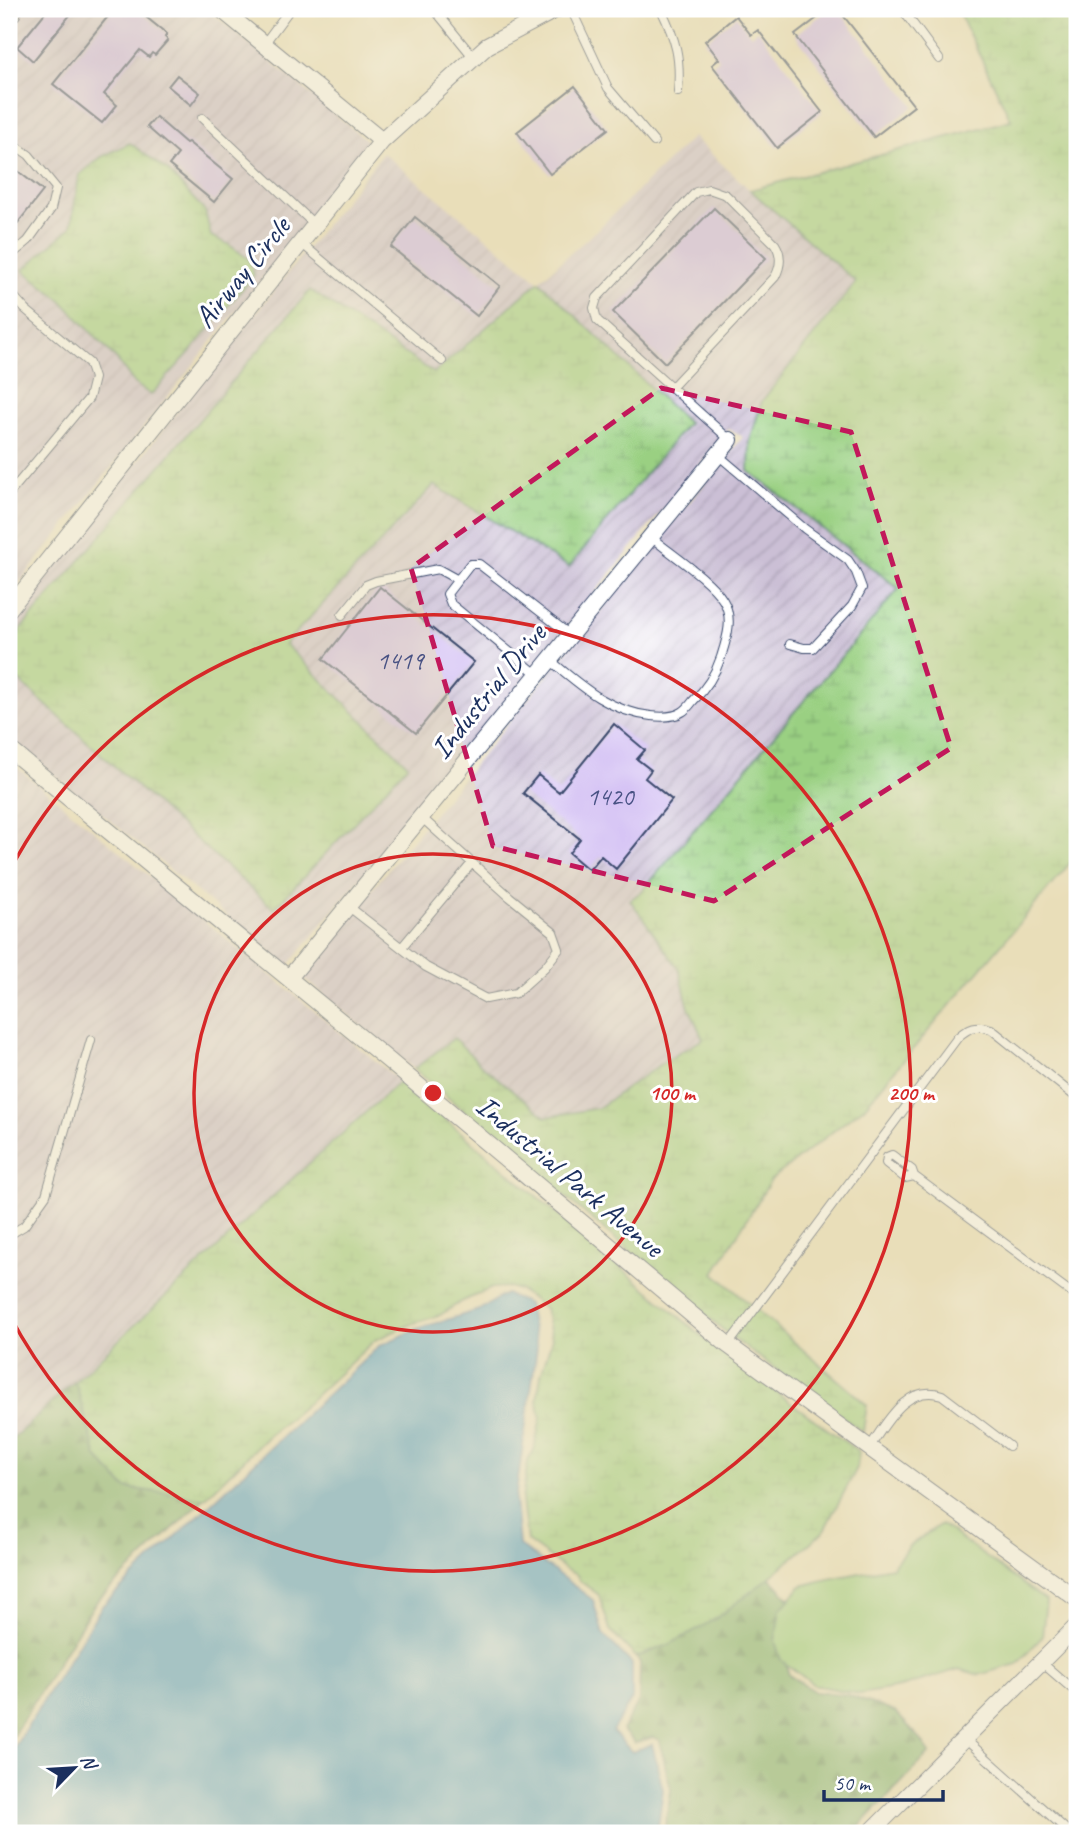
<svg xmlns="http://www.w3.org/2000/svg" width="1086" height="1842" font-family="Caveat,sans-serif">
<defs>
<pattern id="industrial-furrows" width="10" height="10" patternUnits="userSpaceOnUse" patternTransform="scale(1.75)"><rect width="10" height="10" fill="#cbbfd5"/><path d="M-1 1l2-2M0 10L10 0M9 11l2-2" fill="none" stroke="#aea4b9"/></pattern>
<pattern id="forest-firs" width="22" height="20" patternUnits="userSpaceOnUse" patternTransform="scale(1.75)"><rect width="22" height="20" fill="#7bb270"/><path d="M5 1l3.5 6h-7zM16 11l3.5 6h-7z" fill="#64915f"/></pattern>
<pattern id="wetland-marsh" width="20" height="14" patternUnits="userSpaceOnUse" patternTransform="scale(1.75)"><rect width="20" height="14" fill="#9ad082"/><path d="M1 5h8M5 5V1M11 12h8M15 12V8" fill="none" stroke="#84b373"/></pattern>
</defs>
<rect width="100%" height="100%" fill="#fff"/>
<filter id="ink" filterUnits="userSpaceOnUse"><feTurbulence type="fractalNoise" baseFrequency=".0143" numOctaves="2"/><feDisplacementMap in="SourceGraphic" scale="14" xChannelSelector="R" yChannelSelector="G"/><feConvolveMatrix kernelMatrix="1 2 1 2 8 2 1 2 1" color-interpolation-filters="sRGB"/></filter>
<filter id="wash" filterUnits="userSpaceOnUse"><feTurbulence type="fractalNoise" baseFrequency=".00686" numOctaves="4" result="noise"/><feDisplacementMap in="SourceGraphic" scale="28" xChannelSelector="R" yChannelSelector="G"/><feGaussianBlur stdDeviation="1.57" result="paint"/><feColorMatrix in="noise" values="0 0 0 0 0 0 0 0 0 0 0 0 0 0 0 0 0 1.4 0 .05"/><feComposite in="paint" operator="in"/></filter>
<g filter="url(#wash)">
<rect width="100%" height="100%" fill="#e9deb9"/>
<path fill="url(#industrial-furrows)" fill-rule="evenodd" d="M9,9H207L370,143L9,596ZM205,211L211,236L228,244L254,275L191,351L151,394L135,384L118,361L61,300L23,270L38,255L71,227Z
M693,137L750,190L856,282L762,401L749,471L899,589L642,891L630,900L679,969L688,1005L703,1039L662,1063L598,1108L546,1117L481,1065L454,1038L414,1069L301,976L743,437L729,429L288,966L9,738V672L274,909L408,765L285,644L434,485L569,567L688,422L434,373L310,290L9,643V623L383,153L539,281L595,232Z
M9,761L400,1081L248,1219L9,1442Z"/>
<path fill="url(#forest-firs)" stroke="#4b7067" stroke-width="2" d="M75,1381L97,1457L126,1488L205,1498L95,1603L9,1742V1442Z
M769,1577L790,1599L777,1633L789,1675L815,1692L848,1695L895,1712L918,1736L930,1753L853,1833H662L665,1827L671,1790L659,1740L653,1737L635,1743L622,1730L639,1701L640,1663L636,1657L668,1645L715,1619Z"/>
<path fill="url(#wetland-marsh)" stroke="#5a8070" stroke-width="2" d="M957,9H1077V855L864,1107L771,1180L714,1273L867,1405L863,1432L734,1339L414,1069L454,1038L481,1065L546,1117L598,1108L662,1063L703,1039L688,1005L679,969L630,900L642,891L899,589L749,471L750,441L762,401L856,282L750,190L1011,120Z
M130,143L168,171L205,211L211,236L228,244L249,259L254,275L191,351L151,395L135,384L118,361L61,300L23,270L71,227L79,175L101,157Z
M539,281L688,423L569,567L434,485L285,644L408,765L274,909L9,672V643L310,290L434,373Z
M400,1081L721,1352L859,1452L857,1468L823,1532L765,1581L715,1619L668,1645L636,1657L610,1630L599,1595L580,1581L577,1575L568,1571L527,1541L522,1500L528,1461L534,1450L541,1418L537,1400L541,1375L552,1338L545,1308L519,1290L508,1287L492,1288L461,1302L440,1315L414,1323L375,1340L303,1407L267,1437L205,1498L126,1488L97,1457L75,1381L248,1219Z"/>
<path fill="#9ad082" stroke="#5a8070" stroke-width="2" d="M941,1524L1046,1601L1042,1637L1017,1664L979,1675L959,1669L901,1687L860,1694L814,1685L781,1660L775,1641L780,1610L801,1586L828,1579L892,1567L909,1546Z"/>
<path fill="#54a2ce" stroke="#386896" stroke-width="2" d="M506,1294L528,1304L537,1348L515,1500L519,1545L593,1600L603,1634L632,1664V1699L612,1731L632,1752L652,1744L663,1790L658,1827L654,1833H9V1756L102,1606L380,1345L417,1329L479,1310Z"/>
<g id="blocks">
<path fill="#ccb6f2" d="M48,9H75L33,61L17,47Z
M114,9H136L167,34L165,37L168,40L155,55L152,53L149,57L140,50L104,94L117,105L102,123L53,84Z
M829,9H838L914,106L874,137L795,35Z
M736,16L751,35L758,30L822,112L777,148L712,65L719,59L705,41Z
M177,75L200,93L191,105L168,86Z
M575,86L608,129L550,174L517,132Z
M156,117L186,143L188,142L233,179L214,202L169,165L178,154L147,127Z
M9,164L43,191L9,234Z
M714,208L766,258L665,363L613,312Z
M415,217L500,286L477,316L391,247Z
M380,587L474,662L416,733L323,659Z
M614,724L645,750L637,759L651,770L645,778L672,800L616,869L601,856L589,870L569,853L580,839L523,793L538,775L559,792Z"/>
</g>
</g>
<g filter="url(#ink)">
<use href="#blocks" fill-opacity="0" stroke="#3a496c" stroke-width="2"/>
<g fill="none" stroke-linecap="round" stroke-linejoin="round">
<g stroke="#3a496c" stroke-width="10">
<path id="service" d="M434,9L474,58
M571,9L608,88L654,142
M661,9C676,40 681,58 678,92
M902,9L939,59
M9,22L16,15L18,9
M264,44L290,9
M202,118L315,225
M9,141L29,155L56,188L51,209L28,241L9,257
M301,243L442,361
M9,291L25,309L89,363L94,378L89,398L9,494
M672,387L775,277C781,266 782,255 775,244L726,195L709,189L696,192L597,298L594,308L597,320L730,440
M718,455L805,529L848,560L856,572L862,588L852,606L813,648H804L790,644
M342,615L366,585L376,581L438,569L458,580
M550,660C581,686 608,711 651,716C660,717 673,718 682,712C686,710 690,705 693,701C707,688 715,675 721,657C727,638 734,618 723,600C710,579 671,554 651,537
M538,675L451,604L447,594L470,564H479L570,635
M348,906L426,967L486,999L516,993L545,967L559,949L553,932L510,897L421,817
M402,947L472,863
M914,1176L905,1178L886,1163L887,1157L892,1155L912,1170L914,1176L1077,1297
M9,1235L24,1226L46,1195L91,1040
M728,1345L958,1037C969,1027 977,1024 991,1029L1077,1098
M869,1448C886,1424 906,1383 942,1395L1009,1446
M1041,1662L1077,1693
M965,1739L1070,1833"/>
</g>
<g stroke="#3a496c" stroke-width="18">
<path id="minor" d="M221,9L382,141
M9,609L382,141L487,46L557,9
M9,749L388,1060L728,1345L1077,1599
M289,978L730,440
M870,1833L1077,1626"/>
</g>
<use href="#service" stroke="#fff" stroke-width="8"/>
<use href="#minor" stroke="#fff" stroke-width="16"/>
</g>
</g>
<path d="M0 0H1086V1842H0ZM661,388L851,432L951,748L714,901L493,846L411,568Z" fill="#e9deb9" fill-opacity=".55" fill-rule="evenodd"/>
<path fill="none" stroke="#c2185b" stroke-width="5" stroke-dasharray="14 9" stroke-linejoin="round" d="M661,388L851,432L951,748L714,901L493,846L411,568Z"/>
<g fill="none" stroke="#d62828" stroke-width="3.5">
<circle cx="433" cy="1093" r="239"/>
<path d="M9 872A478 478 0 1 1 9 1314"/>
</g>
<g text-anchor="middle" stroke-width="6" stroke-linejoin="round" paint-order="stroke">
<g font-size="26" fill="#475183">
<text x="400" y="669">1419</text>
<text x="610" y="805">1420</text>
</g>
<g font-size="30" fill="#1b2f5e" stroke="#fff">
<text transform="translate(242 272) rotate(-51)" y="10">Airway Circle</text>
<text transform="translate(488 691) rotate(-51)" y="10">Industrial Drive</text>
<text transform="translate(570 1176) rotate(40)" y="10">Industrial Park Avenue</text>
</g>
</g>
<circle cx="433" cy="1093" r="10" fill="#d62828" stroke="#fff" stroke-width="3.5"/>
<g font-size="21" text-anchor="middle" font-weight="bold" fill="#d62828" stroke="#fff" stroke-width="6" stroke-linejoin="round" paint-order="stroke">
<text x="672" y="1100">100 m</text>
<text x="911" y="1100">200 m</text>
</g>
<rect width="1086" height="1842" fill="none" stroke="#fff" stroke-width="35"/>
<g transform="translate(74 1768) rotate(65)" stroke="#ffffff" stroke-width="5" paint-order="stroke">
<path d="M0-5L12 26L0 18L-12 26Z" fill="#1b2f5e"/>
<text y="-10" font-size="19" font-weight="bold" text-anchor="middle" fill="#1b2f5e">N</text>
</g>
<path d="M824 1790v10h119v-10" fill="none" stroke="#1b2f5e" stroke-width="3.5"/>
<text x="834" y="1790" font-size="21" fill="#1b2f5e" stroke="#ffffff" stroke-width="5" paint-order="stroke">50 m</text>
</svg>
